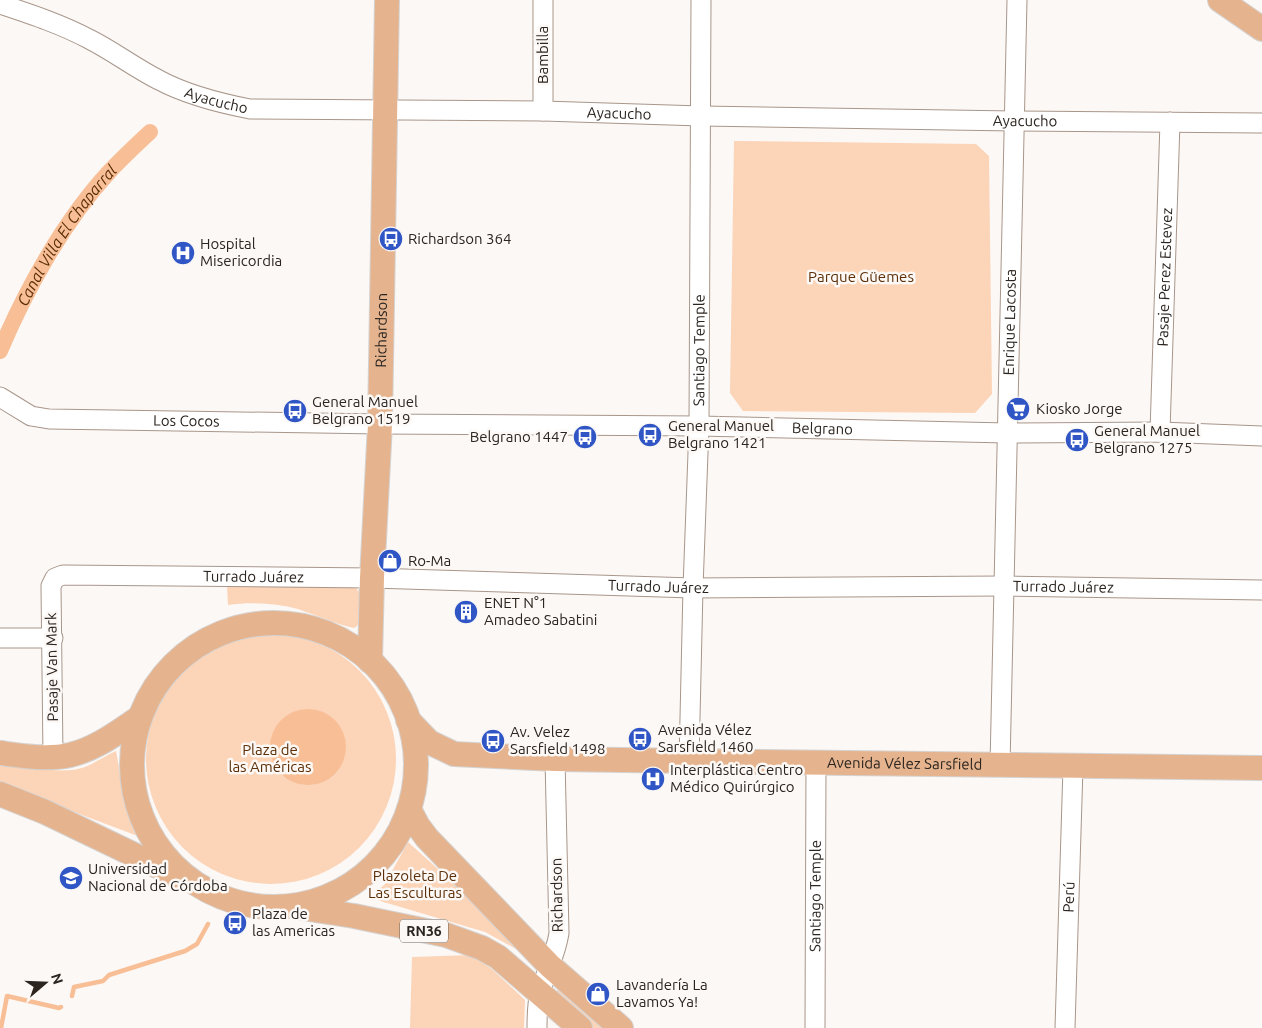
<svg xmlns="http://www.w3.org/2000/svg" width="1262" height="1028" font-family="Ubuntu,sans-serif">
<rect width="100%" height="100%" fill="#fcf8f5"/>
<path fill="#fcd4b8" d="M734,141L976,144L989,156L992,394L975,413L743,411L730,393Z
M350,584C364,591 362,603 363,617L357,626L354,628C335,624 316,615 298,609C276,603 250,602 228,605L227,586Z
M146 759a125 125 0 1 1 250 0a125 125 0 1 1-250 0Z
M116,751C122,782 125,812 143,838L0,784V761C24,765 61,776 85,767C95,763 105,756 116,751Z
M408,842L521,944L516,949L485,932L370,898L385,884Z
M471,955L492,969L525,1000L524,1028H410L412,957Z
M559,988L613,1028H587L556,992Z"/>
<path fill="#f8bf97" d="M270 747a38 38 0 1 1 76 0a38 38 0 1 1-76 0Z"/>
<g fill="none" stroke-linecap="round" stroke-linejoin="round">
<path stroke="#f8bf97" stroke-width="4.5" d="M72,996L74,987L103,981L109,975L185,951L197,944L208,924
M1,1028L7,996L59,1008L61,1007"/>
<path stroke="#f8bf97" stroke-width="16" id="s1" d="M0,351C26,289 64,221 109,172C122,158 136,145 150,132"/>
<g stroke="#a8968a" stroke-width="21">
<g id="minor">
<path id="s2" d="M0,4C30,14 61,24 89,39C113,51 135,68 159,80C187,95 219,103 250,109L543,111L701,116L1013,121L1262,123"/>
<path d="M543,111V0"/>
<path id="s3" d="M0,397L31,416L49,419L380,424L699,426L1007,433L1160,432L1262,436"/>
<path id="s4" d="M1160,432L1170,122"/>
<path d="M0,638H53"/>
<path id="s5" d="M53,757L51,586L55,578L63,575L372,578L693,588L1003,586L1262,590"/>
<path id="s6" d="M689,761L693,588L699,426L701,0"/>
<path id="s7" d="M1000,766L1017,0"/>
<path d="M537,1028C537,1016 537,1004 540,993C546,972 556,954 559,933L555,759"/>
<path id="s8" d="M815,1028L816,763"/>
<path id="s9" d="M1065,1028L1073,767"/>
</g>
</g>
<g stroke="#d5d3d2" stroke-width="26">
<g id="major">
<path d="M1220,0L1262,29"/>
<circle cx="274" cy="765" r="142"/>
<path id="s10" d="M370,661L372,578L380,424L387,0"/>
<path id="s11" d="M408,720L429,742L454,754L555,759L689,761L1262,768"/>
<path d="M0,753C23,756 47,760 70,755C96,749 118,732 139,718"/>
<path d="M0,794L45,812L178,876"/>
<path d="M409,809L418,826L427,838L550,966L621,1028"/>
<path d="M302,908L354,916L446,935L482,948L498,957L580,1028"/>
</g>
</g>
<use href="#minor" stroke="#fff" stroke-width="19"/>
<use href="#major" stroke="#e5b48f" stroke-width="24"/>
</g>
<defs>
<g id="bus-disc" transform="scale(1.25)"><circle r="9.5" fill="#3056c6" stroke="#fcf8f5"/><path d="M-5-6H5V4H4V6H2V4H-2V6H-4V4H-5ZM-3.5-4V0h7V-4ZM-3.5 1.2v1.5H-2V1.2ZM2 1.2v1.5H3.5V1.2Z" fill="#fff"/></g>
<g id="hospital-disc" transform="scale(1.25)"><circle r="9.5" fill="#3056c6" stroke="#fcf8f5"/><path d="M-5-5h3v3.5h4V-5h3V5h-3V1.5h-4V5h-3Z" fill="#fff"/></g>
<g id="supermarket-disc" transform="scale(1.25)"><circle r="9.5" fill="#3056c6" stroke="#fcf8f5"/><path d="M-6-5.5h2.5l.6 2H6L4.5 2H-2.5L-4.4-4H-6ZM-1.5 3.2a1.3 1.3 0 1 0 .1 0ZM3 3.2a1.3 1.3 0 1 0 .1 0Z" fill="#fff"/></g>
<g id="shop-disc" transform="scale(1.25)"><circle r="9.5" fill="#3056c6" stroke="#fcf8f5"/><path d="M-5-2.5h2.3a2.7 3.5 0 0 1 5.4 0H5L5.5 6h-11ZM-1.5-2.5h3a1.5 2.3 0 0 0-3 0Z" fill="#fff"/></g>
<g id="building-disc" transform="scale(1.25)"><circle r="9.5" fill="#3056c6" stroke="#fcf8f5"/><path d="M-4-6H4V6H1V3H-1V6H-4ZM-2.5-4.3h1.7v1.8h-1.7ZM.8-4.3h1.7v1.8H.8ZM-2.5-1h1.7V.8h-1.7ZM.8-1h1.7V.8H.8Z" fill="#fff"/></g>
<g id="university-disc" transform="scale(1.25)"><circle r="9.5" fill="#3056c6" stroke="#fcf8f5"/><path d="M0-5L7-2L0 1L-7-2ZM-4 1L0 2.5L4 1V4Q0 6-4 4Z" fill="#fff"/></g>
</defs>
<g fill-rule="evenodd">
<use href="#bus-disc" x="391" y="239"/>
<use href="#hospital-disc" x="183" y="253"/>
<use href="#supermarket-disc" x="1018" y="409"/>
<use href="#bus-disc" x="295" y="411"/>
<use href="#bus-disc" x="650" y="435"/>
<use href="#bus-disc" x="585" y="437"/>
<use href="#bus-disc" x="1077" y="440"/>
<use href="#shop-disc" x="390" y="561"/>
<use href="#building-disc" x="466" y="612"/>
<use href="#bus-disc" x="640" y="739"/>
<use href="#bus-disc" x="493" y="741"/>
<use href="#hospital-disc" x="653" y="779"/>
<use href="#university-disc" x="71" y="878"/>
<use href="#bus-disc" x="235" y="923"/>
<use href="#shop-disc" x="598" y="994"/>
</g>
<g text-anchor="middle" stroke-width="5" stroke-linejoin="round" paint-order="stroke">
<rect fill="#fcf8f5" stroke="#6a645f" stroke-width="1" x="400" y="919.5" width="48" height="23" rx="4"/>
<g font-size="14" font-weight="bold" fill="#2b241f">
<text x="424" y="936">RN36</text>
</g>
<g font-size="15" fill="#2b241f" stroke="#fcf8f5">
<text transform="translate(543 55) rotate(-90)" y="5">Bambilla</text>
<text dy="5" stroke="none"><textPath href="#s2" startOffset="238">Ayacucho</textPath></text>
<text dy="5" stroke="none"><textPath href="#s2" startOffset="642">Ayacucho</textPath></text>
<text dy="5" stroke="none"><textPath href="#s2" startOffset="1048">Ayacucho</textPath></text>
<text dy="5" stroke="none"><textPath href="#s4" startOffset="155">Pasaje Perez Estevez</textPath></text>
<text dy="5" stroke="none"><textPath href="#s7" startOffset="444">Enrique Lacosta</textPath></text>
<text dy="5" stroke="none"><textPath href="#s10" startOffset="331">Richardson</textPath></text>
<text dy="5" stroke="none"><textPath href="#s6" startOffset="411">Santiago Temple</textPath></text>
<text dy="5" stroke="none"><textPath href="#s3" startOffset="192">Los Cocos</textPath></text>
<text dy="5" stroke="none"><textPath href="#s3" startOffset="828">Belgrano</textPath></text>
<text dy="5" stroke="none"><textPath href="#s5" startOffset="379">Turrado Juárez</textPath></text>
<text dy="5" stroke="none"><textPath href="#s5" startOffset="784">Turrado Juárez</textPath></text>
<text dy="5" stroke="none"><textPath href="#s5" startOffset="1189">Turrado Juárez</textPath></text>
<text transform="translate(52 667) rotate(-91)" y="5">Pasaje Van Mark</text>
<text dy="5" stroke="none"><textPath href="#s11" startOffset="509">Avenida Vélez Sarsfield</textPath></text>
<text transform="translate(557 895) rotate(-91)" y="5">Richardson</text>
<text dy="5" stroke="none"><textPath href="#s8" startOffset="132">Santiago Temple</textPath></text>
<text dy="5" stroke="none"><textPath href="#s9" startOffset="131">Perú</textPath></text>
</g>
<g font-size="15" fill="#2b241f" stroke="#fcf8f5" text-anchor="start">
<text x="408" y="244">Richardson 364</text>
<text x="200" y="249">Hospital<tspan x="200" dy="17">Misericordia</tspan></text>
<text x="312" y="407">General Manuel<tspan x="312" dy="17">Belgrano 1519</tspan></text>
<text x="1036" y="414">Kiosko Jorge</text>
<text x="668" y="431">General Manuel<tspan x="668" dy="17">Belgrano 1421</tspan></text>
<text x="1094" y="436">General Manuel<tspan x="1094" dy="17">Belgrano 1275</tspan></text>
<text x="568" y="442" text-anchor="end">Belgrano 1447</text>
<text x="408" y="566">Ro-Ma</text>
<text x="484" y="608">ENET N°1<tspan x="484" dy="17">Amadeo Sabatini</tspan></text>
<text x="658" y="735">Avenida Vélez<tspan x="658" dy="17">Sarsfield 1460</tspan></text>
<text x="510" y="737">Av. Velez<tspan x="510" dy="17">Sarsfield 1498</tspan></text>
<text x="670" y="775">Interplástica Centro<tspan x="670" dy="17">Médico Quirúrgico</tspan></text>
<text x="88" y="874">Universidad<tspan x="88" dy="17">Nacional de Córdoba</tspan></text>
<text x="252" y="919">Plaza de<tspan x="252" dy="17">las Americas</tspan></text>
<text x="616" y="990">Lavandería La<tspan x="616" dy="17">Lavamos Ya!</tspan></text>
</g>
<g font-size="15" fill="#5c2f08" stroke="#fcf8f5">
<text x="861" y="282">Parque Güemes</text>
<text x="270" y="755">Plaza de<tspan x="270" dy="17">las Américas</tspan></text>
<text x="415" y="881">Plazoleta De<tspan x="415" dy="17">Las Esculturas</tspan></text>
</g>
<g font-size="16" font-style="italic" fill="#5a2d05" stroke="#fcf8f5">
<text dy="6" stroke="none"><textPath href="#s1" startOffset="134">Canal Villa El Chaparral</textPath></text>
</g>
</g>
<g transform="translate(45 983) rotate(71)" stroke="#fcf8f5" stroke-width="4" paint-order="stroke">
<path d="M0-4L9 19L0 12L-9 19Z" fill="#2b241f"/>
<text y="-8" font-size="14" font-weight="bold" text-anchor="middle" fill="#2b241f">N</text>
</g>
</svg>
